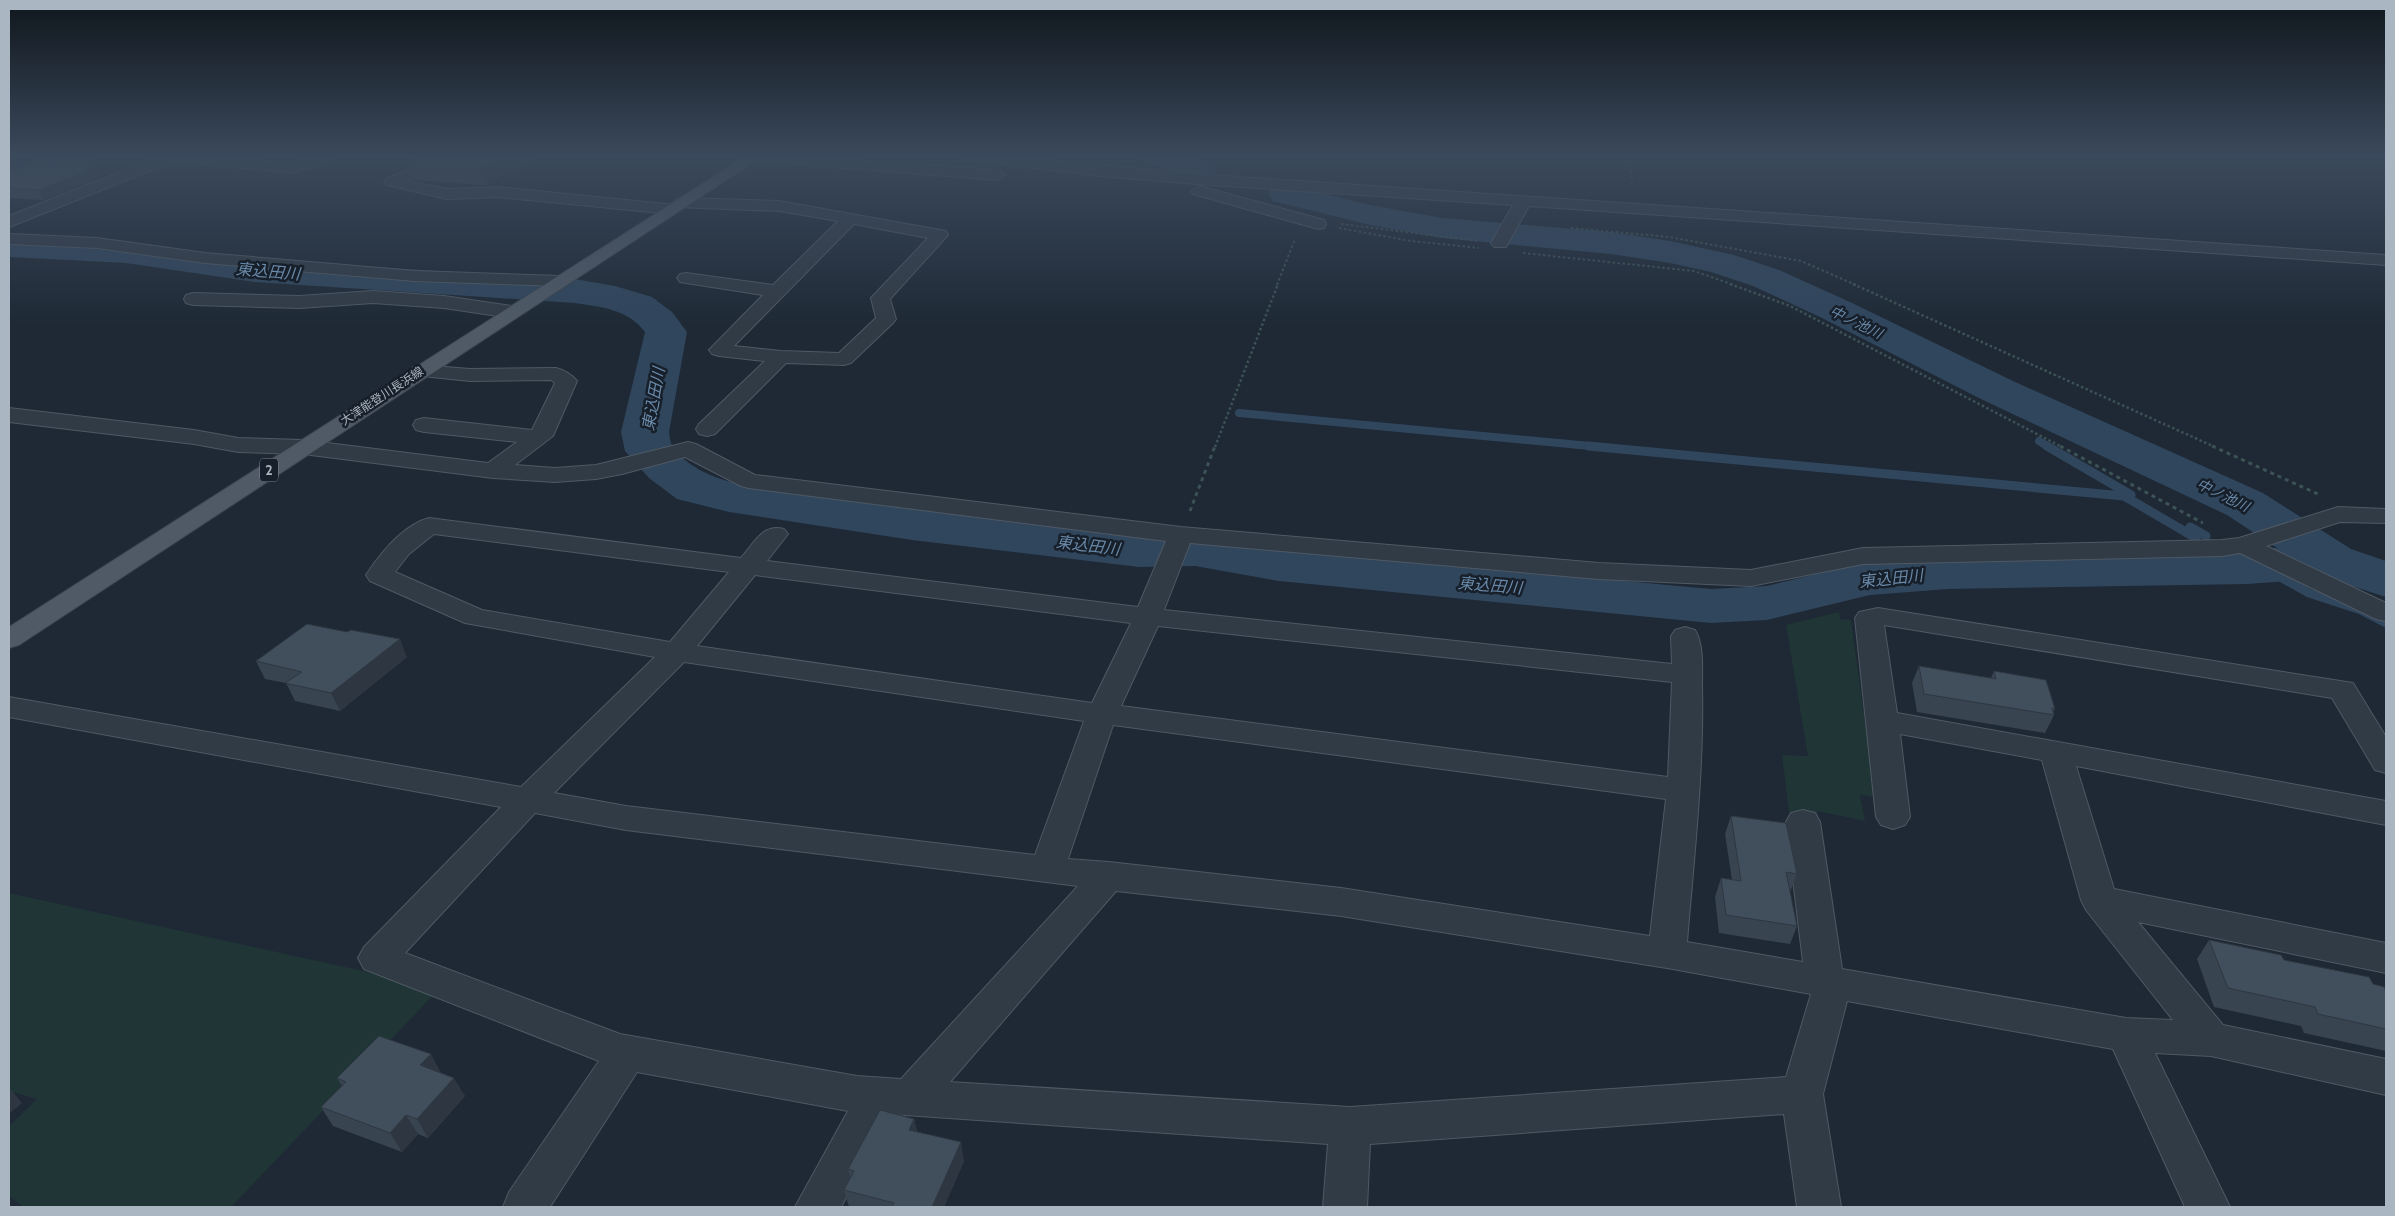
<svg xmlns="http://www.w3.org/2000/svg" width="2395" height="1216" font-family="Cabin,'Noto Sans JP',sans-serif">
<rect width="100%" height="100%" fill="#1e2935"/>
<path fill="#203536" d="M1839,612L1840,619L1851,620L1875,797L1860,795L1865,821L1817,811L1818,816L1789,812L1782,755L1808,756L1786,625Z
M9,893L440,988L231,1207H23L9,1196V1126L37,1099L9,1091Z"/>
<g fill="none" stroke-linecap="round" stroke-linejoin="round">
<path stroke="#30465d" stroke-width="8" d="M1239,413L1601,447
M2039,441L2049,447"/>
<path stroke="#30465d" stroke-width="9" d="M1588,446L2124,496L2196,538
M2047,446L2131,495
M2190,527L2206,536
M2232,558L2247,567
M2248,559L2309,593L2361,610L2386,623"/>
<path fill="#30465d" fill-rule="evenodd" d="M48,156H92L88,163L9,189V169Z
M1140,156C1160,154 1204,152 1217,170L1212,177L1201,179L1144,163Z
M1285,184L1370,205L1442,218L1611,232L1670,241L1734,255L1779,270L1850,302L2013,381L2263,493L2351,549L2386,561V597L2327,578L2247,584L1948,589L1870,595L1767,620L1711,623L1279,581L1195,566L1139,567L912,540L729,512L677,499L649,478L625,451L621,432L645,332C628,309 601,307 575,303L255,282L126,263L9,257V235L126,241L255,260L575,279L615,286L652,297L672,312L687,332L669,432C670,437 670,443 673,447C685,465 711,477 731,482L912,508L1139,535L1195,534L1279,549L1711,589L1767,586L1870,561L1948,555L2277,548L2227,515L1981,399L1822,318L1753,286L1711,272L1670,263L1611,254L1442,238L1370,225L1273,201L1269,194L1273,187Z"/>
<g stroke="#4f5964" stroke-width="2">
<path id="minor" d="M161,156H213L292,163L315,156H336L334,159L293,173L174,161L9,227V216Z
M438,156H456L454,159L407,181L447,189L498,187L676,205L674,203L676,200L682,198L779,201L940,230L946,231L948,235L890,299L896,319L893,323L851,363L844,365L786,363L715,434L707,436L699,434L696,429L699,424L765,361L719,356L712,354L709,350L763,295L686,283L680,282L677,278L680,274L686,273L773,285L838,221L779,211L677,207L679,209L677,212L671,214L498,197L447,199L387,185L384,182L387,179ZM854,224L928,238L871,298L876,318L839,353L781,351L734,346Z
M735,156H797L997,170L1005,175L997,180L742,160Z
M963,156H1005L1196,174L2386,255V265L1529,206L1506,247H1494L1491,243L1513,205L1196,184L1100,176L970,160Z
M1199,186L1324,220L1326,224L1324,228L1318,229L1193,194L1191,191Z
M9,234L97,238L205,253L415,271L560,276L566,277L569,281L566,285L560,286L415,281L205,263L97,248L9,244Z
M373,291L444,296L512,306L519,308L522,312L519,316L512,318L444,308L373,303L299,308L193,305L186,303L184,299L186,295L193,293L299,296Z
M420,365L470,369L556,368C564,370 571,374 577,381L553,436L515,465L555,468L596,465L688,442L696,444L755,475L1181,527L1599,563L1751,570L1863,548L2222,540L2239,538L2338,507L2386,509V523L2340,522L2266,546L2386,603V621L2376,619L2240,553L2222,556L1863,564L1751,586L1599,579L1190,543L1164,610L1672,664L1671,636L1675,630L1685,627L1695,630C1704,644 1702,670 1702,685C1704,771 1694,856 1687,942L1803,962L1786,822L1791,813L1803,810L1815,813L1820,822L1842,969L2126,1018L2173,1020L2086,910L2081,900L2042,760L1900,734L1910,817L1905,825L1893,829L1881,825L1876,817L1855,618L1859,612L1878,608L2353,683L2386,737V773L2375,770L2332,698L1884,625L1897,713L2386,801V825L2076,766L2114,889L2386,943V973L2138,922L2223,1025L2386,1059V1095L2211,1056L2155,1053L2230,1207H2185L2113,1049L1847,1001L1823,1094L1841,1207H1797L1784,1114L1370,1144L1367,1207H1323L1328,1144L890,1114L841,1207H795L848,1111L637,1072L550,1207H503L509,1192L599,1061L364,969L358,958L364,947L501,807L9,717V697L521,787L655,657L465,623L370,581L366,575C380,554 403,525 429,518L741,558C754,543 763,523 784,529L788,534L767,561L1138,607L1166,541L749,488L741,486L685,457L622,474L596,479L555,482L493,478L303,454L238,452L194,444L9,422V408L194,430L238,438L303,440L488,463L517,442L424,432L416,430L413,425L416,420L424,418L532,430L555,383L551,380L470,381L413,375L410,371L413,367ZM434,534L729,572L670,642L482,610L395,572L409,554ZM755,575L1131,623L1092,703L697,646ZM1158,626L1672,682L1668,777L1121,706ZM684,662L1084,721L1035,855L626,806L554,793ZM1113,725L1666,799L1650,936L1341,888L1109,862L1068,859ZM535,813L626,830L1078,886L901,1079L857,1076L620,1034L405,953ZM1116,891L1341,916L1667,968L1811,994L1786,1077L1350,1107L950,1082Z"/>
</g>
<g stroke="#3b444f" stroke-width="2">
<path id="major" d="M746,156H763L19,645L9,648V627Z"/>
</g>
<path stroke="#3d5254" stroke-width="2" stroke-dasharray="2.5 2.5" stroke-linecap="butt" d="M1630,156L1632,187
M1341,224L1479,241
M1339,228L1411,241L1479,248
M1571,228L1669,237L1801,261L1856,285
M1523,253L1694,271L1734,285
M1277,285L1295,239"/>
<path stroke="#3d5254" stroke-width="2.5" stroke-dasharray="2.5 2.5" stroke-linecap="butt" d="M1730,284L1790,306L2062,447
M1853,284L2215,447
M1215,447L1278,284"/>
<path stroke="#3d5254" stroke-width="3" stroke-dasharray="4 4" stroke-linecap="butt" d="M2060,446L2203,523
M2212,446L2320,495
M1190,511L1215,446"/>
<use href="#minor" fill="#313b46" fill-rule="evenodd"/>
<use href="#major" fill="#4f5a66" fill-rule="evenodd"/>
</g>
<path fill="#384450" d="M424,156H541L486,185L414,180L408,163Z
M9,171L100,175L97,176L98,179L44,200L9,198Z
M407,657L340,711L295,701L286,683L265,679L256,661Z
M1919,666L1991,678L1994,671L2055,709L2053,712L2054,715L2045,733L1917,712L1912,683Z
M1731,816L1797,874L1790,892L1797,926L1790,944L1719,933L1715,897L1721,878L1732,880L1725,834Z
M2209,940L2373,984L2386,991V1051L2304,1033L2301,1026L2214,1007L2197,959Z
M441,1073L465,1096L428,1138L418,1134L402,1152L333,1126L321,1107L342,1086L337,1078Z
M914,1119L917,1132L964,1161L944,1207H849L844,1190L850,1177L848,1169Z"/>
<path fill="#2e3741" d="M504,156H541L486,185L480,168Z
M95,165L100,175L97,176L98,179L44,200L39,190Z
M400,639L407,657L340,711L331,693Z
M431,1054L441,1073L420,1065Z
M454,1078L465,1096L428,1138L417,1119Z
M9,1087L22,1103L9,1114Z
M406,1115L418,1134L402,1152L390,1133Z
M914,1119L918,1138L909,1130Z
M961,1142L964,1161L944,1207H932Z"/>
<path fill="#414f5d" stroke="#2e3741" d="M424,156H504L480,168L408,163Z
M36,161L95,165L85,168L93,169L39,190L9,188V171Z
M307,624L347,632L351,630L400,639L331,693L285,683L302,672L256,661Z
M1919,666L1996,679L1994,671L2046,680L2055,709L2052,708L2054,715L1924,694Z
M1731,816L1786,823L1797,874L1786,872L1797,926L1726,915L1721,878L1741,881Z
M2209,940L2281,955L2284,960L2369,977L2373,984L2384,987L2386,991V1029L2318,1014L2315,1007L2228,988Z
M379,1036L431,1054L420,1065L454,1078L417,1119L406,1115L390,1133L321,1107L346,1082L337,1078Z
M880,1110L914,1119L909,1130L961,1142L932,1207H892L894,1203L844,1190L854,1171L848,1169Z"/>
<linearGradient id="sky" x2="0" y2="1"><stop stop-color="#10171d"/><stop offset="0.48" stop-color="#3b495c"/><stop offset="1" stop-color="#3b495c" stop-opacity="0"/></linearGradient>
<rect width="2395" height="326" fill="url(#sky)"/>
<g text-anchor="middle" stroke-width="5" stroke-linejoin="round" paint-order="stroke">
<g font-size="12" fill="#abb6c3" stroke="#17202a">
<text transform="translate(382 396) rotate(-33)" y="4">大津能登川長浜線</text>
</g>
<g font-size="14" font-style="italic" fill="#6a89a9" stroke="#17202a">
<text transform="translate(1856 322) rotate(26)" y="5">中ノ池川</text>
<text transform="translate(2223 495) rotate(26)" y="5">中ノ池川</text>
</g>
<rect fill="#17202a" stroke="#7f8995" stroke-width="1" x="260" y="458.5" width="18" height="23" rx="4"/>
<g font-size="14" font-weight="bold" fill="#abb6c3">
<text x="269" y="475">2</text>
</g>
<g font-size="16" font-style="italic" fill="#6a89a9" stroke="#17202a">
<text transform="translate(268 271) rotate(5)" y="6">東込田川</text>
<text transform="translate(653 399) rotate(-80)" y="6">東込田川</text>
<text transform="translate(1088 545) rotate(7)" y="6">東込田川</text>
<text transform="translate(1891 578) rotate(-6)" y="6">東込田川</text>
<text transform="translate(1490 585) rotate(5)" y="6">東込田川</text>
</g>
</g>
<rect width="2395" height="1216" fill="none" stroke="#abb6c3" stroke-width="20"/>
</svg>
